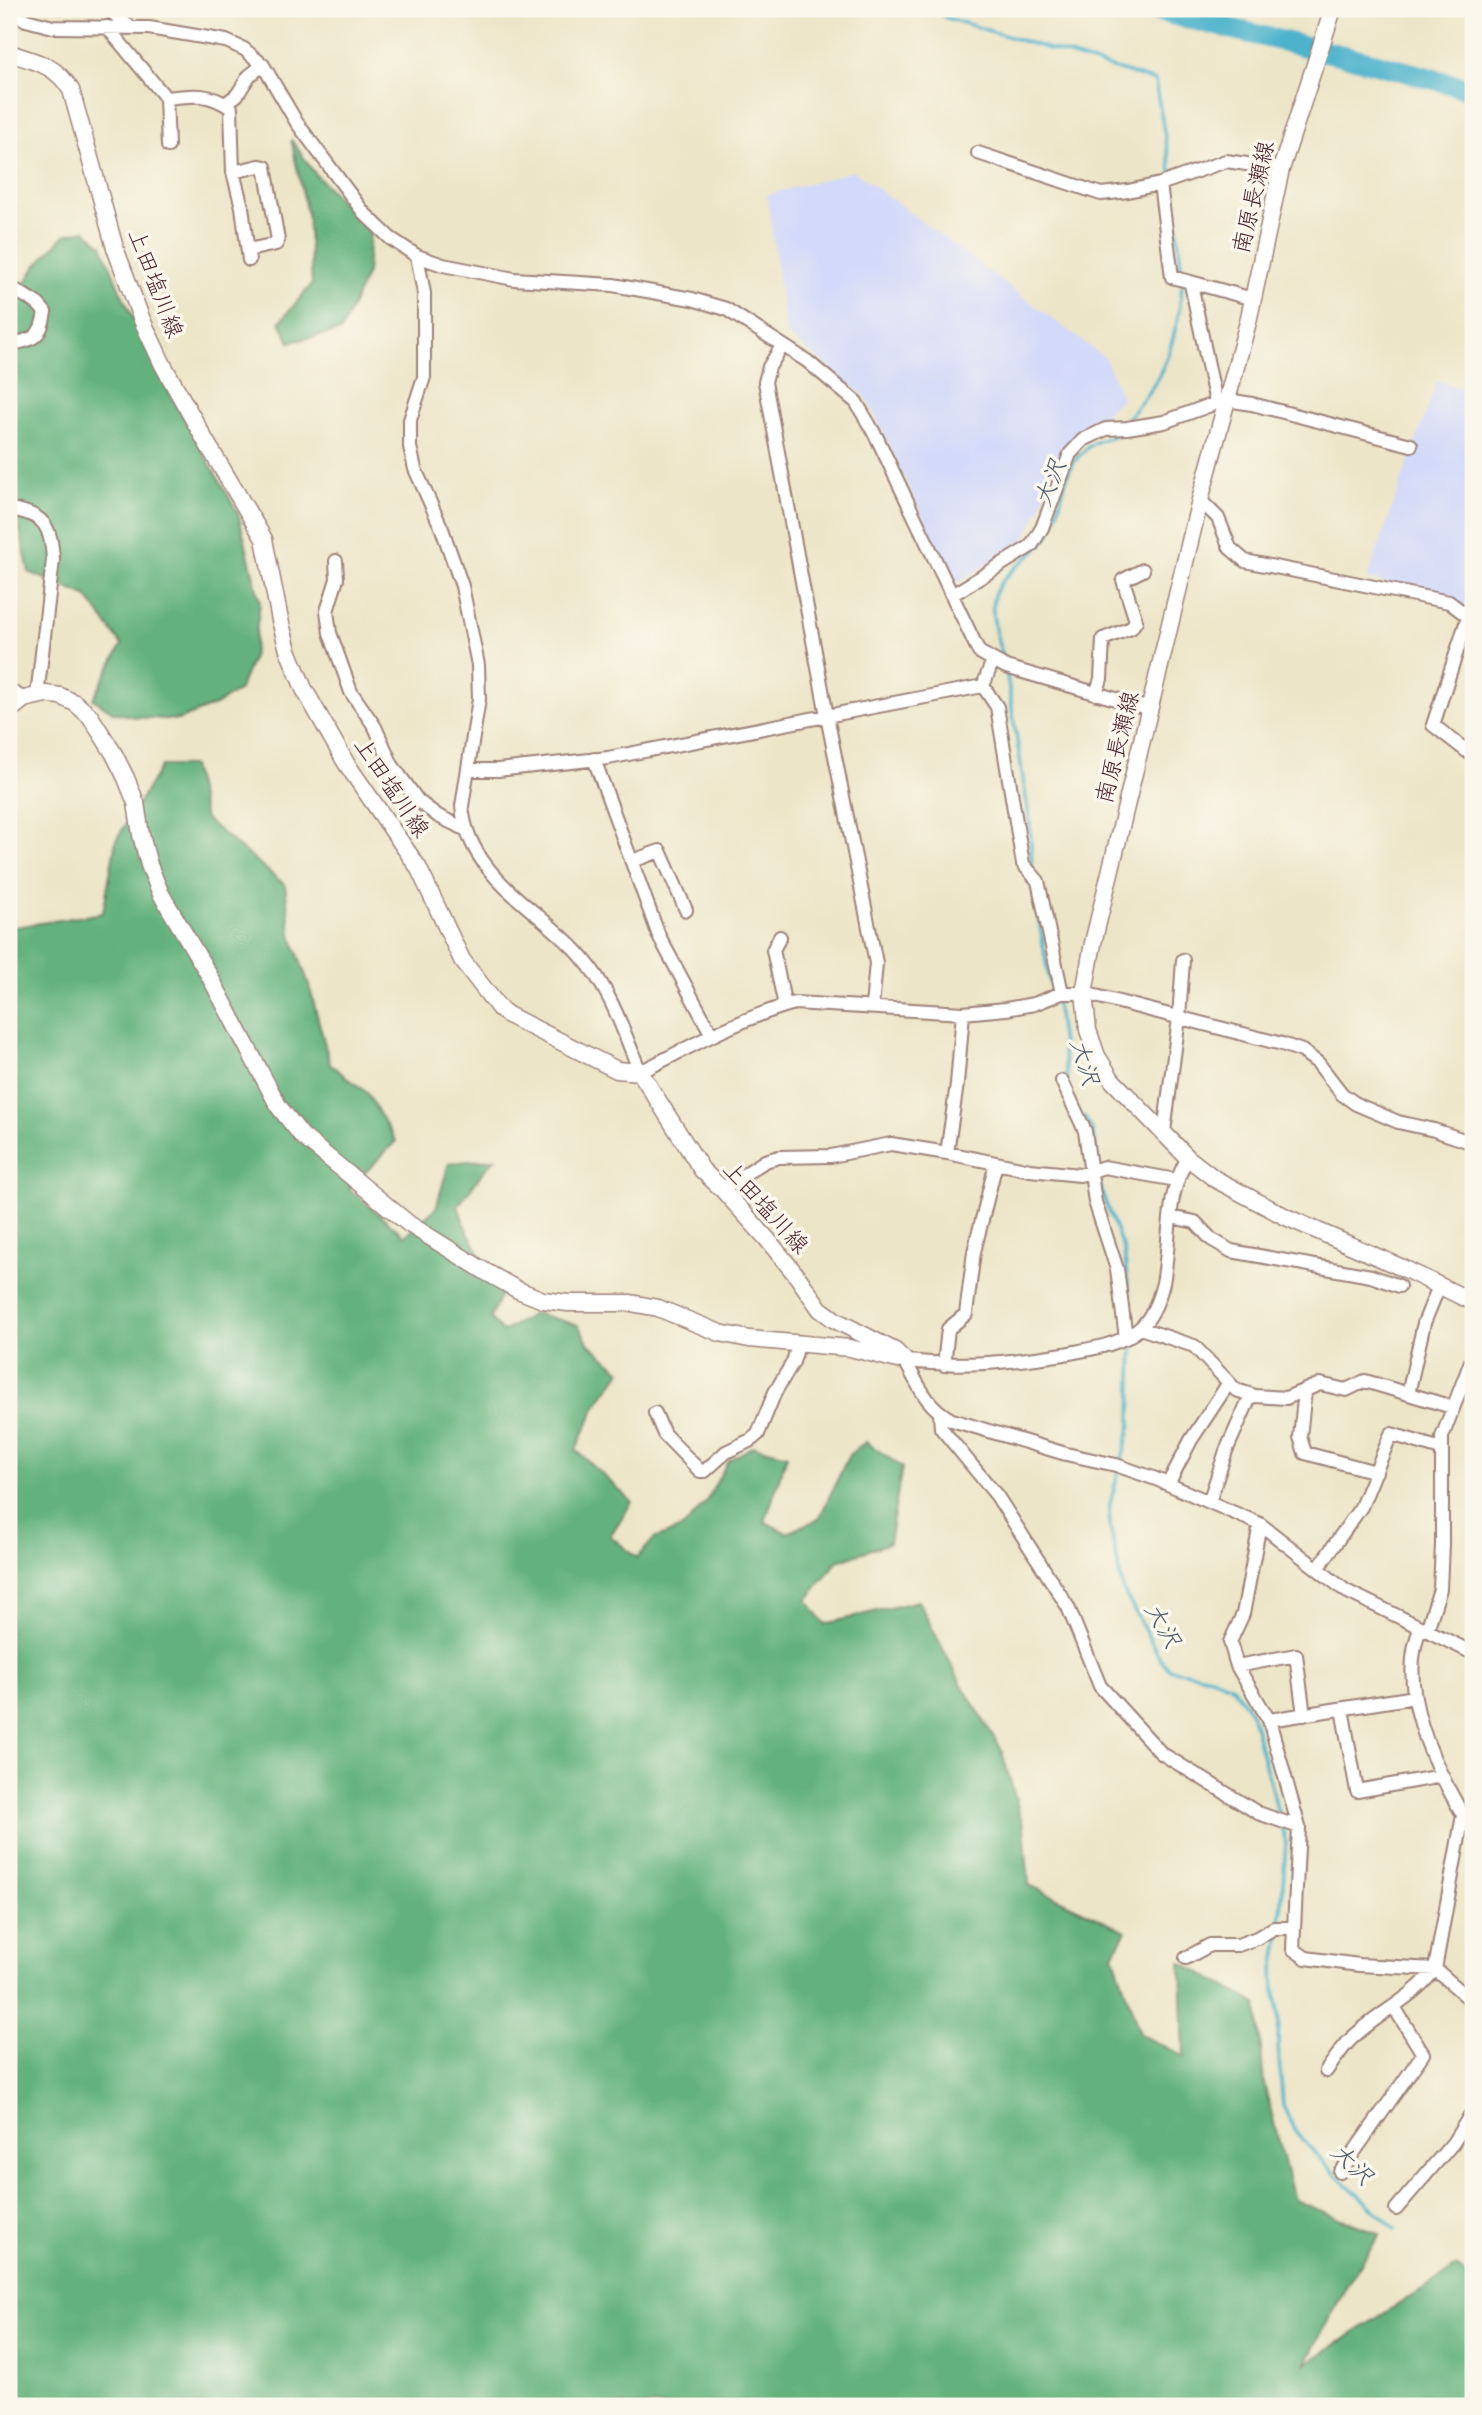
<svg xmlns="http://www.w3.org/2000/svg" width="1482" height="2415" font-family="Mali,'Klee One',sans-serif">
<rect width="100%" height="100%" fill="#fbf7ec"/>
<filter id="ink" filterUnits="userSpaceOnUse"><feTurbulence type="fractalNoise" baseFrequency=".0143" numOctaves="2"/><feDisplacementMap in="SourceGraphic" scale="14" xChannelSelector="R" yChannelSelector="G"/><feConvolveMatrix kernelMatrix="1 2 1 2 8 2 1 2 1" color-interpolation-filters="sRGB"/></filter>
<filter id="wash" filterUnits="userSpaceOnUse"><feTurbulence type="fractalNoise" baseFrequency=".00686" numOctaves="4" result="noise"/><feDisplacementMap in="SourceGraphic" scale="28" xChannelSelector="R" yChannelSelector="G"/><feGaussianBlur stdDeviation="1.57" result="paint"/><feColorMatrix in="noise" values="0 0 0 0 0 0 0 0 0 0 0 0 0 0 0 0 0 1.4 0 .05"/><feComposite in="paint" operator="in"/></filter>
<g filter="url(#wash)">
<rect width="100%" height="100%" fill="#ede5c7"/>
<path fill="#d2d9f9" d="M854,171L1105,358L1122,398L1060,454L1041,506L1024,540L955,585L866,397L786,334L767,195Z
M1437,381L1473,392V615L1450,596L1367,579Z"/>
<path fill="#64b27d" stroke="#576854" stroke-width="2" d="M291,139L316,175L370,232L367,273L341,331L290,342L280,322L312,284L308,219Z
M85,230L102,245L120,290L166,387L238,513L260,602L253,657L239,690L215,705L178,720L136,717L113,712L93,699L122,645L86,596L29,572L9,479V333L14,303L35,267L65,235Z
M161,766H192L205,819L285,885L291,934L309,985L330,1064L367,1093L396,1141L349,1189L405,1236L436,1208L449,1163L495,1159L482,1173L458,1206L467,1231L502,1293L490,1318L502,1332L535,1313L578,1325L589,1344L621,1371L596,1406L576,1450L632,1502L610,1536L637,1558L654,1539L684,1527L706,1502L728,1461L753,1446L787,1455L765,1522L787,1533L819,1519L849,1455L866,1442L902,1467L889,1543L837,1561L807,1600L825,1624L918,1601L963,1687L1001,1749L1024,1829L1029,1885L1126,1931L1113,1954L1140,2034L1184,2057L1181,1962L1257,2004L1264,2084L1294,2200L1380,2234L1347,2285L1305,2364L1457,2267L1473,2281V2406H9V928L103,913L116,840Z"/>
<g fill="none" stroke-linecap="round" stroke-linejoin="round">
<path stroke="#4db3cc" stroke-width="3.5" d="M935,9L944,17L1155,81L1172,176
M1173,184L1182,277
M1124,423C1134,410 1145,398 1154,384C1171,357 1180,316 1182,285
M1004,663C999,645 988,611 995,593C1005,570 1032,558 1047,538C1061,519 1061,475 1078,457C1082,453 1088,446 1094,443C1102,438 1112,440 1118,432
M1006,670L1030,823L1032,867
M1033,885L1049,979L1057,1008L1067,1080
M1084,1116L1092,1129L1098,1165
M1099,1172L1101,1191L1124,1251L1133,1328
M1121,1463L1131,1424L1133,1339
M1119,1470L1109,1508L1110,1526L1123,1590L1161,1660L1169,1669L1211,1677L1231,1685L1251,1713L1279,1816
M1281,1823L1286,1843L1279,1940L1273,1976L1279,2014L1278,2045L1283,2105L1294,2130L1325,2164L1395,2229"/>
<path stroke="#4db3cc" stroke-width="21" d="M1149,9L1374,63L1473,90"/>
</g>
</g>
<g filter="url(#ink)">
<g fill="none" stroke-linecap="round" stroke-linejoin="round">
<g stroke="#9c8279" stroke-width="16">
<path id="minor" d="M108,9L130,27
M9,10L26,20L53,27L149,28L226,41L244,49L263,65L297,123L364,213L390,238L417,256L443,265L514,279L613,285L692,299L726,309L807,361L856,402L877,438L979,652L1006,667L1150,709
M107,27L166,98L168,146
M166,98C193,95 208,92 231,108L233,172L242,207L249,260
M225,104L237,95L249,76L263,65
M978,153L1101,194L1128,191L1160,184L1226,161L1281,169
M233,172L259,166L265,167L278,240L276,244L248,250
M1160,184L1172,277L1253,299
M417,256L424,293V377L410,420V447L415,469L442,529L462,586L478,665L479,699L462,806C468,878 541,909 582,957C611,990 624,1033 640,1072C690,1047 740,1018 795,1003L963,1013L1006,1009L1034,1004L1062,993H1084L1282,1044L1302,1051L1318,1063L1342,1094L1356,1104L1398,1122L1434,1130L1473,1143
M1191,284L1216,403
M9,286L38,304L45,312C41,339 33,339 9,345
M782,346L769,367L765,382L827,716L876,963L872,1007
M1200,500L1218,518L1230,548L1245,561L1449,602L1473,620
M9,509C44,514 51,525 53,560L37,696
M336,561L337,579L327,611L330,633L351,692L375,727L392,765L418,801L438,816L467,830
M952,595L1031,546L1042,528L1070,454L1083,440L1106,429L1127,428L1164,422L1216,403L1227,400L1252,404L1411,445
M1468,617L1433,725L1473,756
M983,686L997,707L1023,864L1038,881L1062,993
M983,686L993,660
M9,690L24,699
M1096,694L1101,679L1103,639L1131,628L1136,621L1123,580L1143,570
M594,759L659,936L712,1035
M469,770H498L608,758L983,686
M632,861L660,851L686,910
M780,937L773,950L785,1006
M1062,1081L1085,1131L1095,1202L1117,1269L1126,1338
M1164,1132L1179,1018L1183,960
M947,1153L957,1084L963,1013
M722,1189L765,1161L779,1157L831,1156L891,1144L947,1153L1030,1170L1080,1175L1104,1167L1176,1180
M1171,1217L1195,1222L1211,1239L1231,1251L1371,1276L1399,1286
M1140,1328L1194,1346L1236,1390L1255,1396L1286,1398L1320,1384L1346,1390L1365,1381L1452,1407
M905,1361C919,1386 926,1406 952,1420L1066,1454L1116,1465L1156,1479L1260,1524L1346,1591L1473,1653
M905,1361C963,1367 1006,1363 1064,1354C1089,1349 1118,1346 1139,1329C1152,1318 1159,1299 1163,1283C1171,1242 1165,1194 1188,1158
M944,1365L948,1329L966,1314L974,1252L996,1163
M1305,1390L1300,1437L1305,1453L1376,1472
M1408,1394L1424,1323L1439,1286
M655,1413L664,1434L700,1471H705L726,1452L751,1440L758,1434L775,1392L793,1362L799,1342
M940,1414L941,1428L997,1496L1068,1607L1100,1686L1161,1753L1258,1813L1299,1827
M1168,1484L1191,1440L1228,1384
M1209,1502L1226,1451L1251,1395
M1260,1524L1243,1614L1230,1642L1237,1666L1269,1720L1299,1827L1293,1949L1306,1958L1359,1965L1435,1969L1473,2002
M1318,1568L1361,1507L1391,1434L1441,1449
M1427,1630L1440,1589L1442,1544V1437L1473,1356
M1237,1666L1296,1655L1304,1715
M1342,1709L1357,1791L1442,1776
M1269,1720L1415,1697
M1186,1958L1210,1945H1238L1257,1938L1274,1928H1293
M1326,2071C1334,2061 1341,2049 1350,2040C1376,2014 1413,1999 1435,1969L1463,1815C1433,1764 1395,1686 1421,1627
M1340,2172L1423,2054L1394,2007
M1396,2209L1453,2143L1473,2111"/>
</g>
<g stroke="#9c8279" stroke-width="19">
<path id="major" d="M1333,9L1281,169L1248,322L1200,500L1093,943L1084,993L1088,1030L1097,1056L1112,1080L1188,1158L1215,1179L1286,1217L1405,1269L1473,1302
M9,53C36,62 55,64 71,90L115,248L142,320L163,365L205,440L264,539L280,620L288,650L304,689L346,763L418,867L462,960L499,1008L508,1015L617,1070L640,1072L702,1170L722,1189L767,1239L797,1276L820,1309L835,1320L895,1351L905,1361
M9,711L24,699L46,694L60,696L75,703L90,716L114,754L126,778L136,803L141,835L149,865L161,894L209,975L279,1107L302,1136L409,1224L486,1272L518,1290L543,1300L568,1303H631L658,1308L720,1333L749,1339L850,1348L898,1360"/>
</g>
<use href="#minor" stroke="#fff" stroke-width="12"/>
<use href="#major" stroke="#fff" stroke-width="16"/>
</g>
</g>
<g text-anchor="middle" stroke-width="7" stroke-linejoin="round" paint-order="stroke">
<g font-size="23" fill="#4a1f2b" stroke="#fbf7ec">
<text transform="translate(1253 197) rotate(-77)" y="8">南原長瀬線</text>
<text transform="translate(156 283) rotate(69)" y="8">上田塩川線</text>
<text transform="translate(1117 747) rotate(-76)" y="8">南原長瀬線</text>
<text transform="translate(392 787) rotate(56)" y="8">上田塩川線</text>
<text transform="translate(766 1207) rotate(48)" y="8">上田塩川線</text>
</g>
<g font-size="24" font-style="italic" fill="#4b5a6b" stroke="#fbf7ec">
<text transform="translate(1050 483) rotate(-69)" y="8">大沢</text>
<text transform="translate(1085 1062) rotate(73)" y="8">大沢</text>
<text transform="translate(1163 1625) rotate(60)" y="8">大沢</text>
<text transform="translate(1352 2164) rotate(44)" y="8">大沢</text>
</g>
</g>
<rect width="1482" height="2415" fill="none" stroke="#fbf7ec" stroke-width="35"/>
</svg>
